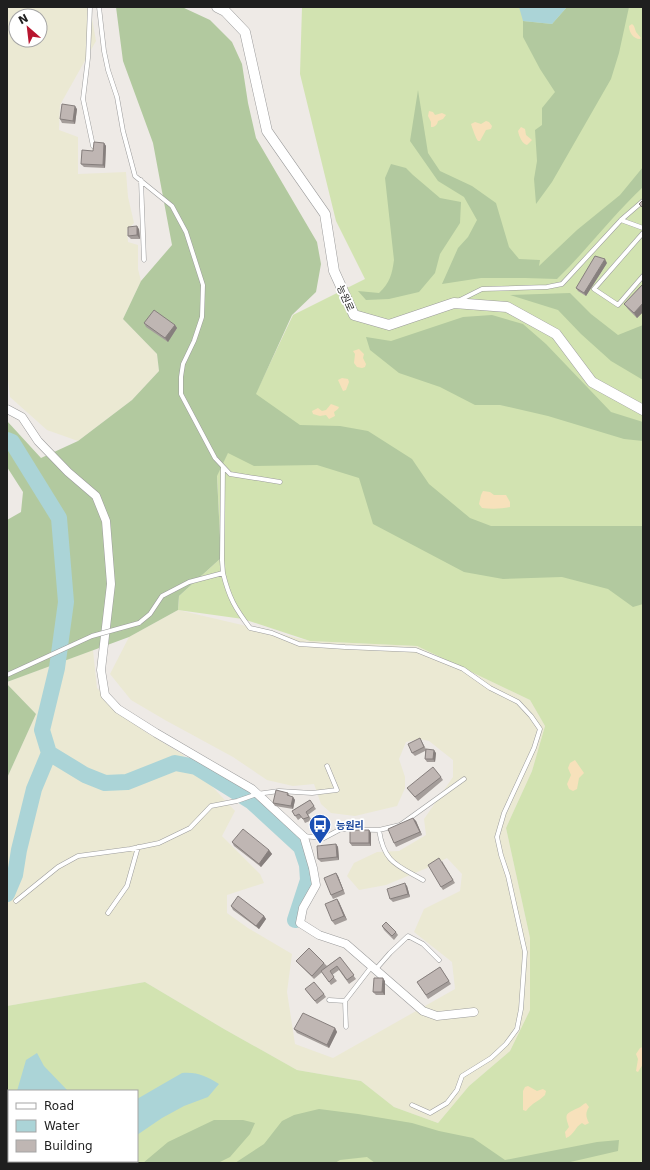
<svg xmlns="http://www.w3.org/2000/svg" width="650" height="1170" font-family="'DejaVu Sans','Noto Sans KR',sans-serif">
<rect width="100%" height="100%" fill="#eeeae6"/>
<path fill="#ebe9d3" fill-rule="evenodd" d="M7,7H90L96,41L60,105L59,130L78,137V174L126,172L128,197L134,223L127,230L128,242L138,245V269L141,281L123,319L157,354L159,371L132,400L78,441L47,430L10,397L7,371ZM16,16H40V40H16Z
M178,610L310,641L417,646L530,700L545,726L532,771L506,828L530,938V1010L510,1051L469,1086L438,1123L394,1107L361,1081L297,1070L224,1029L145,982L7,1006V778L36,714L7,684V682L93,650L97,688L144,731L182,754L235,811L222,836L260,874L264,883L227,895V913L248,928L292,954L287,992L295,1044L333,1058L455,989L452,962L414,932L424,909L460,891L462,874L447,858L427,868L386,885L359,890L347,876L354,863L377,852L399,851L426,835L424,819L453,777V760L429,741L420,739L406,742L399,759L405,777V788L397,806L355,816L331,813L321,804L314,784L293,786L267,780L233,757L165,720L131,700L110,674L129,637Z"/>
<path fill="#d2e3b1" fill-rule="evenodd" d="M302,7H643V1163H7V1006L145,982L224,1029L297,1070L361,1081L394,1107L438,1123L469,1086L510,1051L530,1010V938L506,828L532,771L545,726L530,700L417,646L310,641L243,619L178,610L179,596L221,558L217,475L293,315L365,279L336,221L300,74ZM9,1091H137V1161H9Z"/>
<path fill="#b2c99f" d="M116,7H182L210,20L232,42L242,64L248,103L256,138L317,242L321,264L316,292L292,315L256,394L300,425L340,426L368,431L412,459L429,484L470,518L491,526H643V604L633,607L608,589L562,577L503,579L464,572L373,524L359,478L317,465L254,466L228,453L217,476L221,558L179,596L178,610L129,637L7,682V520L21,512L23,492L7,467V421L41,458L78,441L132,400L159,371L157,354L123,319L141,281L172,245L153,143L123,61Z
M567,7H629L619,53L611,79L552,182L536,204L534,179L537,161L535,130L542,125V108L555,92L540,69L523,37V21L552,24Z
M418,90L428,153L440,171L472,186L496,203L509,247L519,259L540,260L539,266L577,230L620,195L643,167V187C612,216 587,250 557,279L525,278H481L442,284L458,248L468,237L477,220L464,197L438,181L410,141Z
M391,164L406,168L413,175L440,198L461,202L460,223L440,254L435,273L419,292L389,299L366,300L358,291L379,293C390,283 392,274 394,260L385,178Z
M570,293L591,314L618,335L643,325V380L611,361L581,334L558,310L510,295Z
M492,315L523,324L546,344L611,412L643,422V441L624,439L548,416L500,405H475L440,387L399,373L370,350L366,337L391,341L463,317Z
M7,684L36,714L7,778Z
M319,1109L358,1114L412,1123L439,1131L473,1138L505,1160L597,1142L619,1140L618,1151L566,1163H375L367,1157L340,1160L335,1163H235L264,1144L282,1121L294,1115Z
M214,1120H243L255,1123L250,1134L230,1157L218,1163H143L168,1142Z"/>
<path fill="#f7e1bb" d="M632,24L634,26L636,32L641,38L640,39C633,39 629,32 629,26Z
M429,111L433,112L435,115L442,113L446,115L443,119L438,121C437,125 435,127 431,127V122L428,116Z
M486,121L489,122L492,126L491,129L486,130L480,141H478C476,139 472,127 471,124L475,122L481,124Z
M521,127L525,129L526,135L532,140L527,145C522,144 519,136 518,131Z
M359,349L364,354L363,358L366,364L365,367L362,368L357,367L354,363L355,354L353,351Z
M342,378L348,379L349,382L346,390L343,391L338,380Z
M331,404L339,407L338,409L334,412L335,416L329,419L326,415L320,416L313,414L312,411L318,408L322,411L326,410Z
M483,491L490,492L494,495H506L510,502V507C501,509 491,509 482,508L479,504L481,495Z
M575,760L584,773L579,778L577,789L573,791L569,789L567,784L571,775L568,768L570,763Z
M643,1047V1064L638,1072L636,1071L638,1059L636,1054L640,1048Z
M528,1086L537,1091L543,1089L546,1091L545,1095C538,1102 533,1102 526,1111L523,1110V1091L525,1087Z
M586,1103L589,1107C585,1113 586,1117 589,1123L585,1125L582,1123C575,1127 574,1135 566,1138L565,1132L569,1127C564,1113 566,1114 578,1108C581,1107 583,1104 586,1103Z"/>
<path fill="#abd4d7" d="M519,7H567L552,24L523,21Z
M37,1053L44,1066L68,1091H17L26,1060Z
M182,1073C199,1072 205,1076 219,1084L208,1097L184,1106L162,1118L137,1135V1099Z
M9,1121V1161H106L100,1163H7V1124Z"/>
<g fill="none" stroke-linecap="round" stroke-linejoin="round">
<path stroke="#abd4d7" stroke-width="16" d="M7,440L12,442L59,518L66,602L57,668L42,730L49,753L34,789L19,850L15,875L7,894
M49,753L85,775L105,783L127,782L175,763L196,767L252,802L301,847L307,865L308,880L295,920"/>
<g stroke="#9c9c9c" stroke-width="5">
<path id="service" d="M90,7L88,58L83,99L93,146
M99,7L104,51L108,70L117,97L123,131L135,176L172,206L186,232L203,285L202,317L194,341L183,364L181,377V394L215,458L230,474L280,482
M141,180L144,260
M621,220L643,228
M643,233L594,289L618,305L643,276
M458,301L482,289L547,287L562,284L621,220L643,201
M223,573C229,598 235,608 250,628L272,633L299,644L345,647L416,650L463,669L490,688L518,702L531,716L540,729L534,748L504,813L497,837L501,855L508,876L525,952L521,1009L517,1029L506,1044L491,1058L462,1076L457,1090L447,1103L430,1113L412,1105
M139,623L150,614L162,596L189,582L223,573L222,560L223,467
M379,830C384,863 397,865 423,880
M303,836L324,838L341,829L379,830L400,825L464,779
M16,901L58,867L78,856L130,849L159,843L190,828L211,806L237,801L257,794L279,791L312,793L337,790L327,766
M108,913L127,886L138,847
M376,969L390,953L408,936L423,944L439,960
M329,1000L345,1001
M346,1027L345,1001L372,966"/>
</g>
<g stroke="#9c9c9c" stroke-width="9">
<path id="minor" d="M7,409L22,417L38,441L68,472L96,496L106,521L111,584L101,670L105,695L118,709L156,733L252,789L304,837L313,868L316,885L303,908L300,923L319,935L346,944L423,1011L437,1016L474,1012"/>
</g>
<g stroke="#9c9c9c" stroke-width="11">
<path id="tertiary" d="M217,7L225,11L245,32L267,131L325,214L334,271L354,315L389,325L454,303L507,307L556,334L592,382L643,410"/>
</g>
<use href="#service" stroke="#fff" stroke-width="4"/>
<use href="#minor" stroke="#fff" stroke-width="8"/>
<use href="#tertiary" stroke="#fff" stroke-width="10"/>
<g stroke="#9c9c9c" stroke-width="5" stroke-linecap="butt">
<path id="service-bridge" d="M7,675L92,636L139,623"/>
</g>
<use href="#service-bridge" stroke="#fff" stroke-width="4"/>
</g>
<path fill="#a49d9a" d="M77,109L75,124L62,123L60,119Z
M104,143L106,146L105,168L84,167L81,164L93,151Z
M139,229L140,239H131L128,236Z
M607,263L586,296L578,291L576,288Z
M643,284V312L637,318L628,309L624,304Z
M144,323L175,325L177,328L168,342L146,327Z
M420,738L426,749L436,753L435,762H427L425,759V751L415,756L412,753Z
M441,777L443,780L418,801L407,788Z
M288,793L290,796L293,797L295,800L293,809L275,806L273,803Z
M310,800L316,809L308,815L312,820L305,823L302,817L298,820L292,811Z
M413,818L416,821L422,835L396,847L394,843Z
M369,830L371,833V846H352L350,843Z
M232,842L269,850L272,854L261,867L234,846Z
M336,844L338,847L339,860L321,862L318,859Z
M442,861L455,883L443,890L441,887Z
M336,873L338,876L345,894L333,899L331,895Z
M407,886L410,897L393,902L390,899Z
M337,899L339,902L347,920L335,925L332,921Z
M231,906L264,916L266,919L259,929L233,910Z
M382,926L396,932L398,935L394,940L384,930Z
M340,957L356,979L349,984L339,970L332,975L337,981L331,985L322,972L314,979L296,961L324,963L327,966Z
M440,967L451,984L428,999L417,982Z
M385,981V995H376L373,992Z
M305,989L324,994L326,997L317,1004Z
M335,1028L337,1032L329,1048L297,1033L294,1029Z"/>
<path fill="#867f7d" d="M75,106L77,109L75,124L73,121Z
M104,143L106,146L105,168L103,165Z
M137,226L139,229L140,239L137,235Z
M605,259L607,263L586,296L584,293Z
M643,303V312L637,318L634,313Z
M175,325L177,328L168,342L165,338Z
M434,750L436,753L435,762L433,759Z
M293,797L295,800L293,809L291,806Z
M413,818L416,821L422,835L420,832Z
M369,830L371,833V846L369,843Z
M336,844L338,847L339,860L337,857Z
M269,850L272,854L261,867L259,864Z
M336,873L338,876L345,894L343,890Z
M405,883L407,886L410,897L408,894Z
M337,899L339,902L347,920L344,916Z
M264,916L266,919L259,929L256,926Z
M383,978L385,981V995L382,992Z
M335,1028L337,1032L329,1048L327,1045Z"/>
<path fill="#bfb6b3" stroke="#867f7d" d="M62,104L75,106L73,121L60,119Z
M94,142L104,143L103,165L81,164L82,150L93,151Z
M643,200V208L639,204Z
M137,226V235L128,236V227Z
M595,256L605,259L584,293L576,288Z
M643,284V303L634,313L624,304Z
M154,310L175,325L165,338L144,323Z
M420,738L424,747L412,753L408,744Z
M426,749L434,750L433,759H425Z
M433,767L441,777L415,797L407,788Z
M276,790L288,793L287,795L293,797L291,806L273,803Z
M310,800L314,806L306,812L309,817L303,819L299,814L295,816L292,811Z
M413,818L420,832L394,843L388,829Z
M243,829L269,850L259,864L232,842Z
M350,830H369V843H350Z
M336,844L337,857L318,859L317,846Z
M439,858L453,880L441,887L428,865Z
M336,873L343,890L331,895L324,878Z
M405,883L408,894L390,899L387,889Z
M238,896L264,916L256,926L231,906Z
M337,899L344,916L332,921L325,904Z
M386,922L396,932L392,936L382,926Z
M309,948L324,963L312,976L296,961Z
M340,957L354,975L347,980L337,966L330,971L334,977L329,982L321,971Z
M440,967L449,981L426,995L417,982Z
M374,978H383L382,992H373Z
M314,982L324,994L315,1001L305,989Z
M303,1013L335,1028L327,1045L294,1029Z"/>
<defs>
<g id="bus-pin" transform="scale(1.15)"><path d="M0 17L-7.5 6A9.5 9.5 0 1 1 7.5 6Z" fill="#1a4fb4" stroke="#fff"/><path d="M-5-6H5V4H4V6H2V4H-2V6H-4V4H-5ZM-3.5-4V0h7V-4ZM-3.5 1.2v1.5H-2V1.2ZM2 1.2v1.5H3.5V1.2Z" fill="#fff"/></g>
</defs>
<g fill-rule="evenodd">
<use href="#bus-pin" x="320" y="825"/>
</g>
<g text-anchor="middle" stroke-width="3.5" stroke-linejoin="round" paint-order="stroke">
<g font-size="10" fill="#1f1f1f" stroke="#fff">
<text transform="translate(346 298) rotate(66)" y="4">능원로</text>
</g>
<g font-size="10" font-weight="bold" fill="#164399" stroke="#fff" text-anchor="start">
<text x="336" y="829">능원리</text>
</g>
</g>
<rect width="650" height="1170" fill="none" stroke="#1f1f1f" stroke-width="16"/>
<rect x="8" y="1090" width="130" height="72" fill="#ffffff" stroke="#a5a5a5"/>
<rect x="16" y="1103" width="20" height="6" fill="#ffffff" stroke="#a5a5a5"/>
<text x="44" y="1110" font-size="12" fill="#1f1f1f">Road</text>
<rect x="16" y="1120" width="20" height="12" fill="#abd4d7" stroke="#a5a5a5"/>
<text x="44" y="1130" font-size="12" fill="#1f1f1f">Water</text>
<rect x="16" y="1140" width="20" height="12" fill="#bfb6b3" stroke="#a5a5a5"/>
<text x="44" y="1150" font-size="12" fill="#1f1f1f">Building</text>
<g transform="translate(28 28) rotate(332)"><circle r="19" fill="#ffffff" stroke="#a5a5a5"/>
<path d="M0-3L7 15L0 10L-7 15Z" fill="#b8152f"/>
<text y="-6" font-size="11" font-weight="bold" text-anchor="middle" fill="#1f1f1f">N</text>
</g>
</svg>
